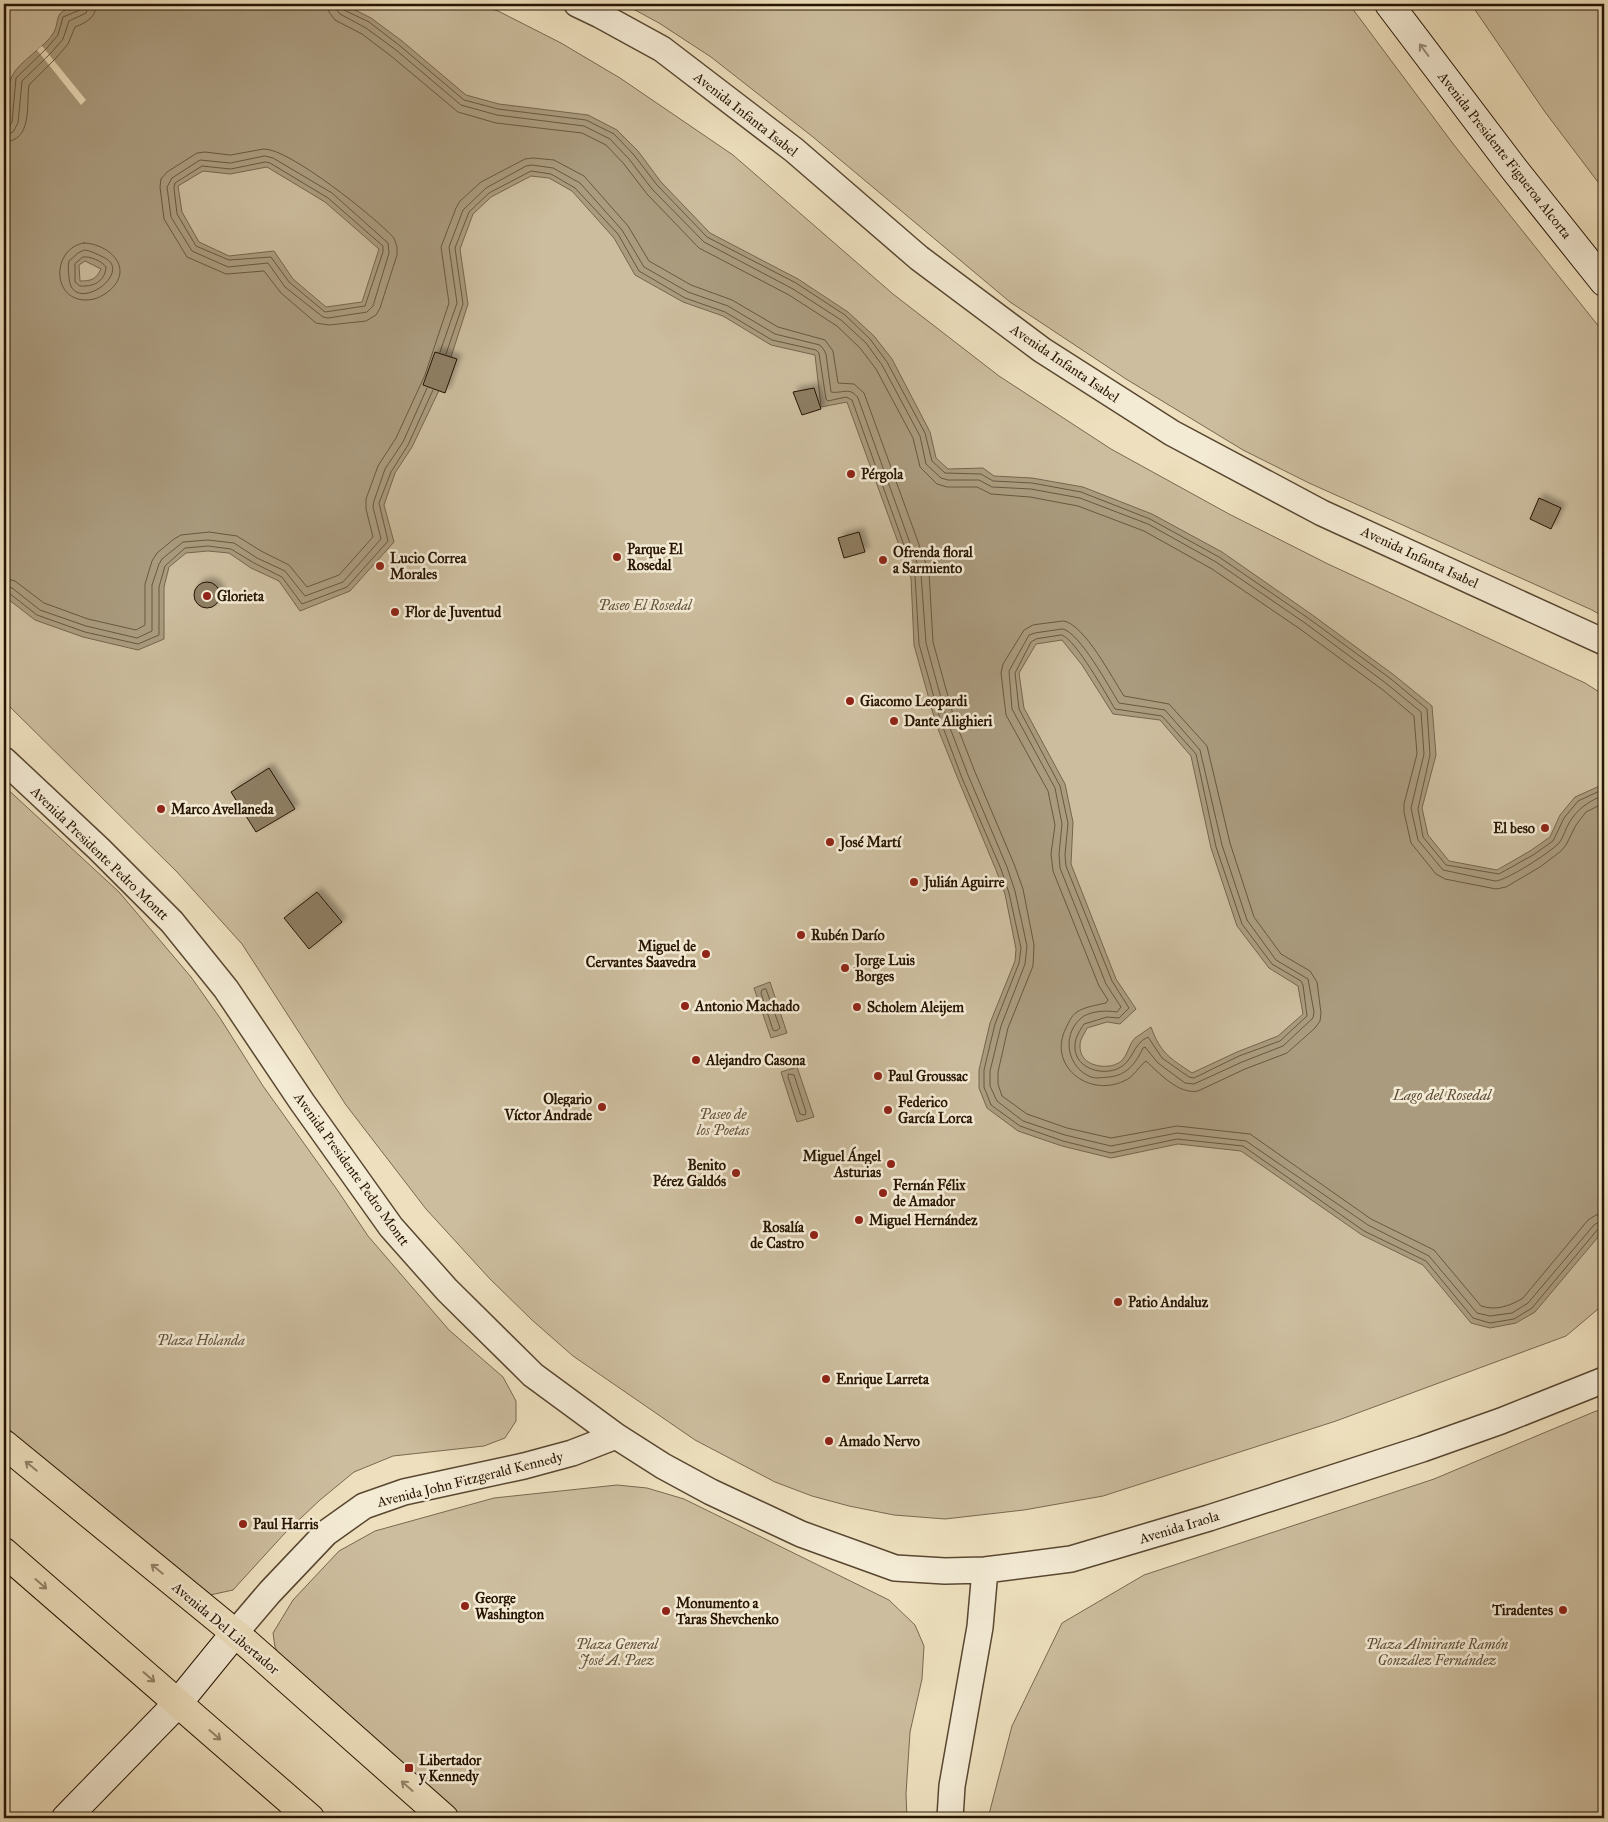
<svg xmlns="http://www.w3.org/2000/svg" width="1608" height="1822" font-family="'IM FELL Great Primer',serif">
<defs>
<filter id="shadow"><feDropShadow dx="4.5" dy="-4.5" stdDeviation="2.5" flood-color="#0004"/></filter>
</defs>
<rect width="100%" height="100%" fill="#eee0be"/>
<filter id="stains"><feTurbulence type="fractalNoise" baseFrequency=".004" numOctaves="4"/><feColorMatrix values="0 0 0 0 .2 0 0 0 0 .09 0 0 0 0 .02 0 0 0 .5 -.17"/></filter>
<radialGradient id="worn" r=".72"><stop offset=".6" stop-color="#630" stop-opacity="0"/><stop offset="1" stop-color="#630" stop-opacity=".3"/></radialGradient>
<path fill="#ccbd9e" stroke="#7a6850" d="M12,4H477L498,11L561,43L620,78L733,155L893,294L999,376L1111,449L1229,514L1328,564L1585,683L1604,695V1304L1566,1336L1336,1421L1103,1496L1024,1510L945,1519L894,1515L849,1506L812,1496L775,1482L695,1440L573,1356L532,1320L490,1279L426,1209L346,1105L242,944L177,872L4,701V8Z
M624,4H1349L1454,145L1604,333V617L1592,610L1309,483L1243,450L1126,379L1010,302L813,137L711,57L659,23Z
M1471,4H1604V190L1545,112Z
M4,786L119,892L191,977L220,1018L263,1086L338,1191L368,1236L449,1330L503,1377L516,1401V1421L505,1438L484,1446L393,1456L354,1472L320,1500L285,1533L233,1590L210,1595L192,1588L4,1433Z
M1596,1411H1604V1818H988L1012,1726L1062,1623L1144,1575L1434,1479Z
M617,1485L647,1488L684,1499L889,1600L915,1625L924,1646L922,1679L910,1732L906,1794L907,1818H460L281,1659L275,1647L273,1633L293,1600L339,1551L375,1531L494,1498Z"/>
<path fill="#aa9b7e" stroke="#76654c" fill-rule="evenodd" d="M85,4H343L371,18L402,41L466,95L499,104L588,115L617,130L638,151L661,182L710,233L798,279L848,312L874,336L892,359L930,432L936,458L948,469L983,468L994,476L1032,478L1083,487L1152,514L1222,552L1311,614L1394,675L1432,706L1436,755L1422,808L1428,835L1449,861L1497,870L1530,851L1550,837L1560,815L1575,797L1604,784V1230L1535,1312L1516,1323L1490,1328L1471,1323L1423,1265L1362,1235L1241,1151L1178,1144L1111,1158L1062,1146L1018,1131L987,1108L979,1088V1070L990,1023L1015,961L1016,949L1005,894L996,870L958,779L936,724L914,645L911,578L847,402L821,407L815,355L771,345L723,316L683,302L635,275L614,238L572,191L549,178L531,176L491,197L473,214L460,249L468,304L443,382L412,447L395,473L384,505L394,542L350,591L300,611L279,581L251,568L229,553L208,551L186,553L169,567L164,587V639L138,650L83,637L35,620L4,596V129C10,113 6,87 12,76C19,61 46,47 54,32C58,25 56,15 63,11C69,7 78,6 85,4ZM267,167L325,202L379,249L362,302L326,307L293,279L274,251L229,256L199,242L182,212L178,186L203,171L230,174ZM85,261L101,269C96,279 92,281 80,281L79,265ZM1062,640L1082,665L1113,714L1160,720L1191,756L1211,848L1237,926L1269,968L1298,986L1303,1014L1278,1036L1237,1052L1192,1073C1170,1058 1161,1054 1151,1027C1146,1031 1140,1034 1135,1038C1127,1046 1128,1061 1114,1065C1100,1069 1079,1064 1080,1045C1080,1039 1085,1033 1087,1028L1107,1022L1120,1024L1136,1009L1116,979L1071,864L1073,822L1065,784L1024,708L1019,673L1036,644Z
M770,982L787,1033L771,1038L754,988Z
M797,1067L814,1117L797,1122L781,1072Z"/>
<path fill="#eee0be" d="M42,46L86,100L81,105L37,50Z"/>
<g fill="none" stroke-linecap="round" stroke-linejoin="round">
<path stroke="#685840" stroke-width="1" d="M328,4L329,12L335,20L362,34L391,56L458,112L496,123L582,133L606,145L624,164L647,194L699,248L789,295L837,326L860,348L876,369L913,438L920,467L937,484L947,487H977L991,494L1030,497L1078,506L1144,531L1212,569L1300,629L1383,690L1414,716L1417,754L1404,804V812L1411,843L1436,874L1445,879L1496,889L1506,887L1540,867L1561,851L1566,845L1576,825L1586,812L1604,803
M335,4L336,9L340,14L366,28L396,50L461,105L497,115L584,126L610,139L629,159L652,189L704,242L793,289L841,320L866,343L882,365L920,436L926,464L941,478L948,480H979L992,487L1031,489L1080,498L1148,524L1216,562L1305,623L1387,684L1421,712L1424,754L1411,808L1418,840L1443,870L1495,881C1506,881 1549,853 1558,844C1563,839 1565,830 1569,823C1577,809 1589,801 1604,795
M342,4L344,10L369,22L399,45L464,100L498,109L586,120L614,134L634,155L657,185L707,237L796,283L845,315L870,339L887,362L925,433L932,461L945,473L981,474L993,481L1032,483L1081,492L1150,519L1219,557L1308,618L1391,679L1427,709L1430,755L1418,809L1423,837L1446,865L1499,874L1533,855L1553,841L1564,818L1578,801L1604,789
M4,128L9,127L12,122L16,78L46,49L58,35L63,17L80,10L82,4
M4,135L13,132L18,123L22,81L51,53L63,39L69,21L86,13L89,4
M4,142C33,141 26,105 29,85L56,58L68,44L75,27C87,22 96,18 96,4
M264,149C289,148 376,218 394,238L397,247V255L380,308L376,315L366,321L329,325L316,323L281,293L264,271L226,274L187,257L164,219L160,187L161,179L167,172L197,153L205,152L230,155Z
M265,156L273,158L332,193L388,243L389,253L373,306L367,312L328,318L323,317L285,287L268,263L228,267L192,251L171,217L167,187L172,178L200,160L230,163Z
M266,162L270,163L328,198L383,246V252L365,306L325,312L289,282L271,257L229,260L196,246L177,214L174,188L175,183L202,166L230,169Z
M84,243C110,244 135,269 109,291C101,297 95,300 85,300C51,299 52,248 84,243Z
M85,250C91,251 97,254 103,257C137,272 71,318 69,277C68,271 68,266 69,261L78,253Z
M83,257C90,256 102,261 106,267C105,282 93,287 80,286L75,282V264Z
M440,352L457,303L449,247L463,210L486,188L526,166L532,165L553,168L580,183L622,230L644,267L688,292L728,306L775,334L820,345L824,350L826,354L831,392C842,394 850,386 858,398L921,574L926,643L947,720L968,775L1007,867L1015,891L1027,946L1025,964L1001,1026L990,1071V1086L997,1101L1023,1121L1065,1135L1111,1146L1177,1133L1246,1141L1368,1225L1429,1256L1477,1313L1490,1316L1512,1313L1528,1303L1594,1225L1599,1222L1604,1221
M446,354L463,304L455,248L469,212L489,193L531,171L551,174L575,188L618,234L639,271L685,298L725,312L772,340L816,350L819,353L826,399L828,401L846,397L852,400L915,576L919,644L941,722L962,778L1001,869L1009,893L1021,948L1019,963L995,1024L984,1070V1087L991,1105L1020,1126L1063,1141L1111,1153L1177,1139L1243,1146L1364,1231L1426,1261L1473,1318L1490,1323L1514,1319L1532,1308L1598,1229L1604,1228
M4,578L15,581L44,603L88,619L136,630L145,625V584L152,561L157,553L174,539L181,535L209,532L237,536L261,551L289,565L307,587L339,575L373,537L366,509V499L378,466L396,438L425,375L449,303L441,247L456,208L460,201L481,182L525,159L533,158L554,160L584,176L628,226L649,261L691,285L732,300L778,327L825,340L833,351L838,383L854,384L864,393L929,572L933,642L954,718L975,772L1014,864L1023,889L1034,945L1033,966L1008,1028L998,1072V1084L1002,1096L1027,1114L1067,1128L1111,1138L1177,1126L1250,1134L1371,1219L1434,1250L1481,1306C1496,1311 1510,1306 1523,1298L1588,1220L1596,1215L1604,1214
M4,586L12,588L40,610L86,626L137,638L152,631V585L159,564L162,559L183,542L208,540L234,543L257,558L285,571L305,596L343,582L381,539L373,507L374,501L385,469L403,442L427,388
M4,592L9,593L37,615L85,632L138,644L159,635V587L165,566L185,548L208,546L231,549L254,563L282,577L302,604L347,587L388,541L379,503L391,472L408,445L433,390
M1064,621C1085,625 1112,678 1124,696L1169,704L1207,746L1230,843L1254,917L1281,954L1310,971L1317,982L1321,1013L1320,1021L1315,1028L1287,1053L1245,1069L1198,1091C1179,1095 1159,1073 1146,1061C1138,1067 1134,1077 1124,1081C1088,1098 1047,1065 1066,1028C1069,1022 1071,1016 1077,1012C1084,1007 1097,1005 1106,1003L1108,1000L1099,986L1053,871L1051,854L1055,825L1048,791L1006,715L1001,673L1003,664L1024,630L1033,625Z
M1063,629C1080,633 1109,687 1119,703L1165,710L1200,750L1222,845L1247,920L1276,960L1308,979L1314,1012L1313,1018L1283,1046L1242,1062L1194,1084L1185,1083L1158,1063L1145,1047L1143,1048C1136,1063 1127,1075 1110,1077C1104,1077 1097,1079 1091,1077C1068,1068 1061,1037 1080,1019C1088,1011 1106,1010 1117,1012L1121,1007L1106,984L1060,868L1059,854L1062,824L1055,788L1012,709L1009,671L1029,635L1035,633Z
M1062,635C1076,640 1106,694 1115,709L1162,716L1196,754L1216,847L1242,924L1272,964L1301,981L1303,985L1307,1016L1280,1041L1239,1056L1194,1078L1189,1077L1162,1058L1148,1037C1132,1044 1134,1062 1117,1069C1100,1076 1073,1067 1075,1045C1075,1038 1080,1030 1084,1024L1107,1017L1119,1018L1129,1008L1112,981L1066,866L1065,855L1068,823L1060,786L1019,709L1015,673L1031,642L1036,639Z
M766,989L780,1028L776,1031L773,1030L761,993L762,990Z
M789,1074L794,1075L806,1112L805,1115L800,1114L788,1077Z"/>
</g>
<path fill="#8e7e64" stroke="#271402" filter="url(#shadow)" d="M435,352L457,359L445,393L423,385Z
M814,388L821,409L802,415L793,392Z
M1539,498L1561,508L1551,529L1530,519Z
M859,532L865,552L844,558L838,538Z
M194 595a13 13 0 1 1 26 0a13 13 0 1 1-26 0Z
M269,768L295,809L256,832L231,792Z
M317,892L342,922L309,949L284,918Z"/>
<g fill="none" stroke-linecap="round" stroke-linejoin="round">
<g stroke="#594731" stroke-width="28">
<path id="minor" d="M577,4L600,15L662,49L794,150L919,258L1042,350L1172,433L1322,513L1604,642
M4,760L99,849L172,922L226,989L302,1102L391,1227L447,1290L533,1375L616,1436L663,1466L711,1492L801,1534L895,1568L945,1571L985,1570L1071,1559L1209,1518L1422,1449L1501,1421L1604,1380
M235,1633L270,1592L326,1533L364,1506L404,1492L524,1466L572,1453L616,1436
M950,1818L952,1786L980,1627L985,1570"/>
</g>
<g stroke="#271402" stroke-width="30">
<path id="secondary" d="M1389,4L1514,169L1604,282
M66,1818L178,1703L235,1633"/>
</g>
<g stroke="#271402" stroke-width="30">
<path id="primary" d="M4,1444L235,1633L444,1818
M4,1552L310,1818"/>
</g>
<use href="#minor" stroke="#f4ebd5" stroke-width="25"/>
<use href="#secondary" stroke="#f4ebd5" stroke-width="28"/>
<use href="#primary" stroke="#eee0be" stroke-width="28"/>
</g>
<defs><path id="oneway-shaft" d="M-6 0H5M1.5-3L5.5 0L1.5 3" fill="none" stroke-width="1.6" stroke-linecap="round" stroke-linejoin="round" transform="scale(1.25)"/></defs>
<use stroke="#988a76" href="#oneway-shaft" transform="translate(1424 50) rotate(-127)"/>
<g stroke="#948469">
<use href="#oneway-shaft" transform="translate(31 1466) rotate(-141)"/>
<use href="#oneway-shaft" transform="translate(157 1569) rotate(-141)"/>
<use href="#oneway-shaft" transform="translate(41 1584) rotate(41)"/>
<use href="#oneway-shaft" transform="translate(149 1677) rotate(41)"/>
<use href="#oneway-shaft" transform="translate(215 1735) rotate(41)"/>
<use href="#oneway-shaft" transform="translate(407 1786) rotate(-139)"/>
</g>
<g fill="#8f2418" stroke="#f4ebd5" stroke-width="2">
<circle cx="851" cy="474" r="5"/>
<circle cx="617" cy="557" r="5"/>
<circle cx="883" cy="560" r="5"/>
<circle cx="380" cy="566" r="5"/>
<circle cx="207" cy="596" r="5"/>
<circle cx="395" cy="612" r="5"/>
<circle cx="850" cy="701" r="5"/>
<circle cx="894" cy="721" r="5"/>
<circle cx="161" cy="809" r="5"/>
<circle cx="1545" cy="828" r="5"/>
<circle cx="830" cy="842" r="5"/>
<circle cx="914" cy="882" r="5"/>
<circle cx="801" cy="935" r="5"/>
<circle cx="706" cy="954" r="5"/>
<circle cx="845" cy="968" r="5"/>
<circle cx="685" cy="1006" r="5"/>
<circle cx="857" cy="1007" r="5"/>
<circle cx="696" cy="1060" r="5"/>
<circle cx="878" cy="1076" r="5"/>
<circle cx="602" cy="1107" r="5"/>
<circle cx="888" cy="1110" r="5"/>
<circle cx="891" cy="1164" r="5"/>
<circle cx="736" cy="1173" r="5"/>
<circle cx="883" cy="1193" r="5"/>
<circle cx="859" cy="1220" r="5"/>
<circle cx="814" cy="1235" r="5"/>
<circle cx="1118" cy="1302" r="5"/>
<circle cx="826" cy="1379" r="5"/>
<circle cx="829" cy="1441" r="5"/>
<circle cx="243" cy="1524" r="5"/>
<circle cx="465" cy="1606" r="5"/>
<circle cx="1563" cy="1610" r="5"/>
<circle cx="666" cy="1611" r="5"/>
<rect x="404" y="1763" width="10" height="10" rx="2.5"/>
</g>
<g text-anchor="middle" stroke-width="5" stroke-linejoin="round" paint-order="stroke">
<g font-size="14" fill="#271402" stroke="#f4ebd5">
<text transform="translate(746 114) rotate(38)" y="5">Avenida Infanta Isabel</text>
<text transform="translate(1505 155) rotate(52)" y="5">Avenida Presidente Figueroa Alcorta</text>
<text transform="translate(1065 363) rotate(34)" y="5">Avenida Infanta Isabel</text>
<text transform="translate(1420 557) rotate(25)" y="5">Avenida Infanta Isabel</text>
<text transform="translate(100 853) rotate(44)" y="5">Avenida Presidente Pedro Montt</text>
<text transform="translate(352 1169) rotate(54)" y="5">Avenida Presidente Pedro Montt</text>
<text transform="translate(470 1479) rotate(-14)" y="5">Avenida John Fitzgerald Kennedy</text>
<text transform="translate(1179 1527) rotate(-17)" y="5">Avenida Iraola</text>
<text transform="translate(226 1628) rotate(40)" y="5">Avenida Del Libertador</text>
</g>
<g font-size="14" font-weight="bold" fill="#271402" stroke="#f4ebd5" text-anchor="start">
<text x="861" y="479">Pérgola</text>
<text x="627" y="554">Parque El<tspan x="627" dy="16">Rosedal</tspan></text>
<text x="893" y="557">Ofrenda floral<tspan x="893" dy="16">a Sarmiento</tspan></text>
<text x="390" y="563">Lucio Correa<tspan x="390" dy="16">Morales</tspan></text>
<text x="217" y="601">Glorieta</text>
<text x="405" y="617">Flor de Juventud</text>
<text x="860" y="706">Giacomo Leopardi</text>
<text x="904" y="726">Dante Alighieri</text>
<text x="171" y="814">Marco Avellaneda</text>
<text x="1535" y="833" text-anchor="end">El beso</text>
<text x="840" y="847">José Martí</text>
<text x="924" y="887">Julián Aguirre</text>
<text x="811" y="940">Rubén Darío</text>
<text x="696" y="951" text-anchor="end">Miguel de<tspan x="696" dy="16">Cervantes Saavedra</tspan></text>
<text x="855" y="965">Jorge Luis<tspan x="855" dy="16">Borges</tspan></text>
<text x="695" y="1011">Antonio Machado</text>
<text x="867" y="1012">Scholem Aleijem</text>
<text x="706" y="1065">Alejandro Casona</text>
<text x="888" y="1081">Paul Groussac</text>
<text x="592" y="1104" text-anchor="end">Olegario<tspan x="592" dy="16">Víctor Andrade</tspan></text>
<text x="898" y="1107">Federico<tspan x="898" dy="16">García Lorca</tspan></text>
<text x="881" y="1161" text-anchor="end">Miguel Ángel<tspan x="881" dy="16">Asturias</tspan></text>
<text x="726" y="1170" text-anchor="end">Benito<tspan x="726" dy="16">Pérez Galdós</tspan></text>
<text x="893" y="1190">Fernán Félix<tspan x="893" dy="16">de Amador</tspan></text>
<text x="869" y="1225">Miguel Hernández</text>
<text x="804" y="1232" text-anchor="end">Rosalía<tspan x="804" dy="16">de Castro</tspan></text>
<text x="1128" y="1307">Patio Andaluz</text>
<text x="836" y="1384">Enrique Larreta</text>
<text x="839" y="1446">Amado Nervo</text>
<text x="253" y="1529">Paul Harris</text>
<text x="475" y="1603">George<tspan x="475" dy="16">Washington</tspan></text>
<text x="676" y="1608">Monumento a<tspan x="676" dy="16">Taras Shevchenko</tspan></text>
<text x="1553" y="1615" text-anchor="end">Tiradentes</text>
<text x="419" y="1765">Libertador<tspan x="419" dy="16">y Kennedy</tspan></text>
</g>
<g font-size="14" font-style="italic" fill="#614f39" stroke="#f4ebd5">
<text x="645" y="610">Paseo El Rosedal</text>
<text x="723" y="1119">Paseo de<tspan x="723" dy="16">los Poetas</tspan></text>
<text x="201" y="1345">Plaza Holanda</text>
<text x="617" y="1649">Plaza General<tspan x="617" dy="16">José A. Paez</tspan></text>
<text x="1437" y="1649">Plaza Almirante Ramón<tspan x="1437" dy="16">González Fernández</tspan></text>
</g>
<g font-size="15" font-style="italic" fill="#5b4a34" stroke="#f4ebd5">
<text x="1442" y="1100">Lago del Rosedal</text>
</g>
</g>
<rect width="1608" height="1822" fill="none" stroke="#eee0be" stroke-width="20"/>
<rect x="5" y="5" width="1598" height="1812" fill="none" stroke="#271402" stroke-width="2.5"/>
<rect x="10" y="10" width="1588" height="1802" fill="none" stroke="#271402"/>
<rect width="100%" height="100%" filter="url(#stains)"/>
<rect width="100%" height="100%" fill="url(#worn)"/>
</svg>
